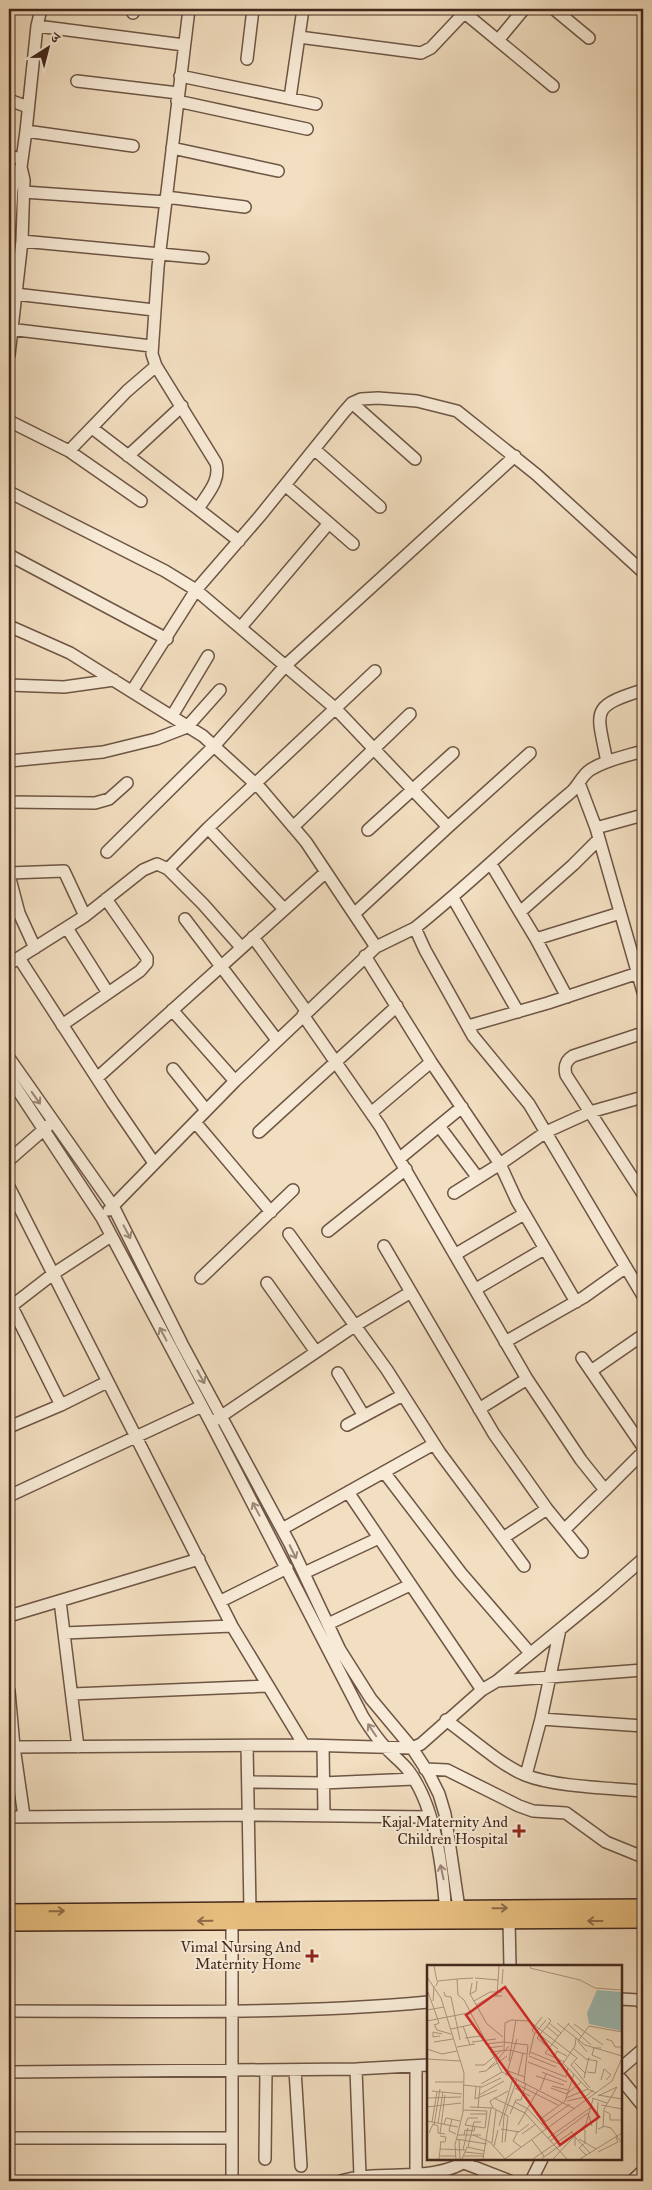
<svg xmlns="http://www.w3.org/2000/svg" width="652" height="2190" font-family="'IM FELL Great Primer','Noto Serif Devanagari',serif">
<rect width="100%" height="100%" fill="#f2dec0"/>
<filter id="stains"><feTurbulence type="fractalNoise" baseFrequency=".004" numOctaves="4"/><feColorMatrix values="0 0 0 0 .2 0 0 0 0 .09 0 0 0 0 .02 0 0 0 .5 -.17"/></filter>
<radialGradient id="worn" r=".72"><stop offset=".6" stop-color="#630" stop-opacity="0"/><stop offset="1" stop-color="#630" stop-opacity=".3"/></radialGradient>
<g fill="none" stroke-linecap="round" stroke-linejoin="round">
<g stroke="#6e5544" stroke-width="14">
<path id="minor" d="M189,9L158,267L152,354L156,366L216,463C221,481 207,494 198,509L239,541
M460,9L553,86
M554,9L589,38
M133,13V9
M37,26L184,45
M299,37L421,53L431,48L465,12
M499,39L524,9
M247,59L253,9
M180,76L316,104
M77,81L178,93
M290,98L303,9
M9,100L28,107
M177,101L307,129
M26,131L133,146
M172,148L278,171
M9,156L22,159
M24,192L166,202
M166,197L245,207
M9,237L12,190L15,176L21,167L26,131L37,26L41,9
M22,241L203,258
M15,294L154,310
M9,329L151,346
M9,355L22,241L24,180L21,167
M352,403L415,459
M9,421L69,451L141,501
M92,428L198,509
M314,449L380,507
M69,451L127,391L156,366
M128,456L182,406
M285,485L353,544
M9,492L165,571L196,590L336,709L448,827L354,914
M9,555L167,639
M9,626L70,653L203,736L261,789L306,842L376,947L235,1081L109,1210
M241,627L329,523
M9,685L64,687L114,680
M132,691L196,590L260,516L344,412L352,403L361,399L378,398L417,401L457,411L537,475L643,572
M172,716L208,656
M9,761L103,752L156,739L187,727L220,690
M607,762C597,710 589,707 643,690
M579,783L596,828L643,992
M9,802L95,803L109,799L127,783
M293,827L410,714
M448,827L530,753
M208,828L284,909
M596,828L643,815
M368,830L453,753
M107,852L214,746L286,665L515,456
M491,864L536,939L567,997
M168,869L203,904L241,947
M9,873L64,871L85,916
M9,875L19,913L35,948
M453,898L518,1012
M520,912L573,865L599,839
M185,919L277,1040
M67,928L108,993
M415,928C469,885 517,837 570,793C578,787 581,776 590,770C605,760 626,756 643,751
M253,937L307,1012
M536,939L620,913
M376,947L415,928L425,950L473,1036L529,1104L643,1296
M365,956L431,1062L500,1164L517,1201L576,1302
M19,958L113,1103L154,1163
M9,964L85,916L143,870L157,864L168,869L208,828L375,671
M172,1010L235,1081
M303,1015L380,1126L527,1379L581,1460L605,1490L643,1452
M62,1025L140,971L147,963V958L106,899
M468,1026L548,1003L638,973
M643,1033L573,1056C565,1061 564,1067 566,1075L643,1194
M9,1058L113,1206L182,1344L290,1544L340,1650L371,1699L412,1748L429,1774L439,1794L445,1814L460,1915
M173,1069L206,1110
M9,1077L102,1218L211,1423L363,1717C370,1728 377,1739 386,1748C393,1756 401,1761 408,1770C436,1807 443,1870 446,1916
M97,1078L326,872
M371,1113L431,1062
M195,1122L271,1212
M439,1126L478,1178
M259,1132L397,1006
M400,1158L462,1107
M9,1160L49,1125
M9,1187L232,1626L304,1745
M454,1193L500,1164L546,1132L590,1112L643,1097
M328,1231L406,1169
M289,1234L387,1370L440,1453L524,1566
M384,1246L494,1434L547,1509L582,1552
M456,1254L524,1214
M201,1278L293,1190
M267,1283L316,1352
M476,1289L544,1249
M9,1301L61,1405
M9,1308L53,1274L111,1236
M505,1342L584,1297L626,1267
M582,1358L643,1447
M591,1371L643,1335
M338,1373L364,1416
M479,1409L527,1379
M217,1419L356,1325L411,1292
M347,1425L403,1395
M9,1427L61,1405L107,1382
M384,1472L461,1573L530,1653
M348,1492L482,1690
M9,1496L202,1406
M282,1529L434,1444
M564,1530L605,1490
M503,1538L547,1509
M304,1573L379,1538
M60,1601L78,1747
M221,1601L287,1568
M9,1616L199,1559
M328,1624L410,1585
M64,1633L232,1626
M497,1681L643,1670
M9,1691L14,1747L24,1816
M73,1694L267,1686
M541,1719L643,1726
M446,1720C470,1737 499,1764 525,1775C555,1787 610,1788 643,1791
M247,1746L250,1910
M323,1746L324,1816
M14,1747L304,1745L412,1748L421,1744L482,1690L497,1681L603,1594L643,1559
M425,1769L447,1770L519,1806L533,1811L566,1813L606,1842L643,1857
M526,1775L541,1719L560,1629
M249,1782L323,1783L414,1779
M9,1817L250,1815L430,1817
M509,1921L510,1966
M621,1999L638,2000L643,2004
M9,2011C148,2011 289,2015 428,2002
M416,2066V2173
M621,2068L643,2049
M356,2069L360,2176
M295,2070L301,2166
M9,2072L356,2069L428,2065
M621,2079L643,2106
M9,2138H232
M265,2159L266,2070
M464,2163L510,2181
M232,2181V1914
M341,2181C381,2169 435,2184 469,2159
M531,2181L542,2159
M632,2181L643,2171"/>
</g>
<g stroke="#42271b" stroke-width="18">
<path id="major" d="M9,1912L643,1907
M9,1923L643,1920"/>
</g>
<use href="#minor" stroke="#f7ead6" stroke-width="11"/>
<use href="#major" stroke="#e9bf80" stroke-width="15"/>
</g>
<defs><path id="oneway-shaft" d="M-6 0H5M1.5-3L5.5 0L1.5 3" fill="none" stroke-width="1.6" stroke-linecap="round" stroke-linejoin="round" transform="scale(1.25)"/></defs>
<g stroke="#9c8878">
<use href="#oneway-shaft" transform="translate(36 1098) rotate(55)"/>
<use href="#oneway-shaft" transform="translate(127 1232) rotate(62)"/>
<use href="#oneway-shaft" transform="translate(163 1334) rotate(-118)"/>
<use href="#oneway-shaft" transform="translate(201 1377) rotate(61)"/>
<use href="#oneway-shaft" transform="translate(256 1509) rotate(-118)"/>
<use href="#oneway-shaft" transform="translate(293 1552) rotate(64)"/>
<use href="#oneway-shaft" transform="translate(372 1730) rotate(-124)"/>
<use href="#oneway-shaft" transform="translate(442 1872) rotate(-102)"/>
</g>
<g stroke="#8d6b48">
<use href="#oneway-shaft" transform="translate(500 1908) rotate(-1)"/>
<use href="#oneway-shaft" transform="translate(57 1911) rotate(-1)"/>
<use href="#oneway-shaft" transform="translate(205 1921) rotate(179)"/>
<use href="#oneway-shaft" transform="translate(595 1921) rotate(180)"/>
</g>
<g fill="#8f2418" stroke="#f7ead6" stroke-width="2">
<path d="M516.5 1823.5h5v5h5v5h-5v5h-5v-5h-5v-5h5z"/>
<path d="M309.5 1948.5h5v5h5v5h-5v5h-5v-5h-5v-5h5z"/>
</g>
<g text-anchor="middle" stroke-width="4" stroke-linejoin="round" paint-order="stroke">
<g font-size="15" fill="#42271b" stroke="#f7ead6" text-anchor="end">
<text x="508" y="1827">Kajal Maternity And<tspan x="508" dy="17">Children Hospital</tspan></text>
<text x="301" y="1952">Vimal Nursing And<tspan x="301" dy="17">Maternity Home</tspan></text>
</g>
</g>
<g transform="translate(427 1965)">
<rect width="195" height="195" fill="#f2dec0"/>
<path d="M170,25L195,27V66L162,59L160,48Z" fill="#9cbcb6"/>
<path fill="none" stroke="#ac957e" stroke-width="1" d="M7,1L10,16M104,1L103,3L153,15L168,23L195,25M0,12L14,33L37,108L36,147L28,180L29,194M48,13L71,15M30,14L46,13M45,18L43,29L60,59L76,72M75,19L76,4M9,21L11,16L30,14L31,30L37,35L75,107L148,144M1,27L12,58L8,60M17,27L18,31L24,32L33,75M43,29L49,26L50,16M70,31L72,1M6,36L7,21M47,36L63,27H75M49,40L65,31H75M0,45L17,42M0,56L41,48M122,58L134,68M130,58L149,73M7,59L10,65L24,69M141,59L164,80M147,59L176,80M36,61L43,80M119,61L131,71M24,64L47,59M108,69L105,65L115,52M113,70L131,84M13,71L6,72V67L15,69M38,73L54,71M110,73L124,56L121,53M110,73L122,83M179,74L185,76L188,82H195M7,77L26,74M45,77L69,74M58,79L76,77L101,80L97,118M30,82L48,79M61,83L76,81M146,83L159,94L170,96L168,108L160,107M174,83H167L165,90L174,94M0,84L15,89L30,86M77,85L78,58L84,55L102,56L150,93L144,100L163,123M63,87L83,85L99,89M103,87L107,70L119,55M160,87L151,76L162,61L195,67M102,90L103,87L135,100L148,81L149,73L158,80L195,91M102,91L129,102M127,93L130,86L140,91M0,94L33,96M69,96L82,81M82,96L89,55M101,97L139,112L141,103M137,97L118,88L142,58M136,98L161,124L169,128M148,98L159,109M48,100H57L75,85M60,105L80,91M81,106L98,112M52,107L59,106L68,97M115,107L140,117M91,110L96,88M79,111L90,74M109,111L137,120M157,113L162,92M174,115L177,104L184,110L179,115M8,117H36M54,119L75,107M89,119L131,140M36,120L55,122L74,113M125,121L141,125M49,122L48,134L70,125M88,123L103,131M124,123L140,129M113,125L119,109M5,126L35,129M141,128L154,117M52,130L77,116M171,130L195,134M0,133L34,132M67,133L98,148L140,194M139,133L161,124M165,133L180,138M140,136L158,132L166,125M88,137L101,144L119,164M103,140L118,156M174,140L195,144M0,142L34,138M43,142L66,143L81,151L78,177M51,142L53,122M66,143L63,136L81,126M36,145L60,146M178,146L183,149V155H195M43,149H59M83,149L89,135H94L99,118M51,153H41L38,160L58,163L60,146M115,153L138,136L147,109M25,154L22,166L29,169M0,156L31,162M5,157L10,127M11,158L16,127M17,159L19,153L33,156M115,159L143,139M7,160L13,124M91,160L111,125M72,161L86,113M176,161L184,163L195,178M74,164L92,167L102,159M154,164L158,165V177M171,164L176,162L177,144L190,122L171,131M91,166L86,176L94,182M144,166L148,171V181M2,168L6,159L11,161V168L18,169M13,169L18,130M95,169L109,159M169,169L171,137M30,170H54M37,170L38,165L47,166L48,162M46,170L63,177L78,194M13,171L19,172L18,177H14M148,172L163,188M121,173L166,141M29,174L60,179M32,174L33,194M152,174L169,184M105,175L117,191L115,194M123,176L161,148L165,161M159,177L152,183L159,190M65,178L69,145M75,178L77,151L90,114M67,181L71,165M41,182L47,157H54M13,184L38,185M36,185L41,163M38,187L57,189M171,187L191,177L189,172M13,191H29M36,191H57M117,192L138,177M12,194L14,176M35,194L40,182L58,186M56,194L64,143M78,194L185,116L195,93M106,194L145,167M126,194L159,159L166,134M153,194L195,168"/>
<path fill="#d62828" fill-opacity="0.15" stroke="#d62828" stroke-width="2.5" d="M78,22L172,152L133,180L39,50Z"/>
<rect width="195" height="195" fill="none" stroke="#42271b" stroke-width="2.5"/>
</g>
<rect width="652" height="2190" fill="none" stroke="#f2dec0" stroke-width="30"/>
<rect x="10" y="10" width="632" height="2170" fill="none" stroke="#42271b" stroke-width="2.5"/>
<rect x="15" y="15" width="622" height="2160" fill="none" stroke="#42271b"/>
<g transform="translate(48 48) rotate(36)" stroke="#f7ead6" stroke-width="4" paint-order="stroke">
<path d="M0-4L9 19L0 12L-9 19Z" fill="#42271b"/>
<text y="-8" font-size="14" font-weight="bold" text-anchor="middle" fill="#42271b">उ</text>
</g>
<rect width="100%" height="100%" filter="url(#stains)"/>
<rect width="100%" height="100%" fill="url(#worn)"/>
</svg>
